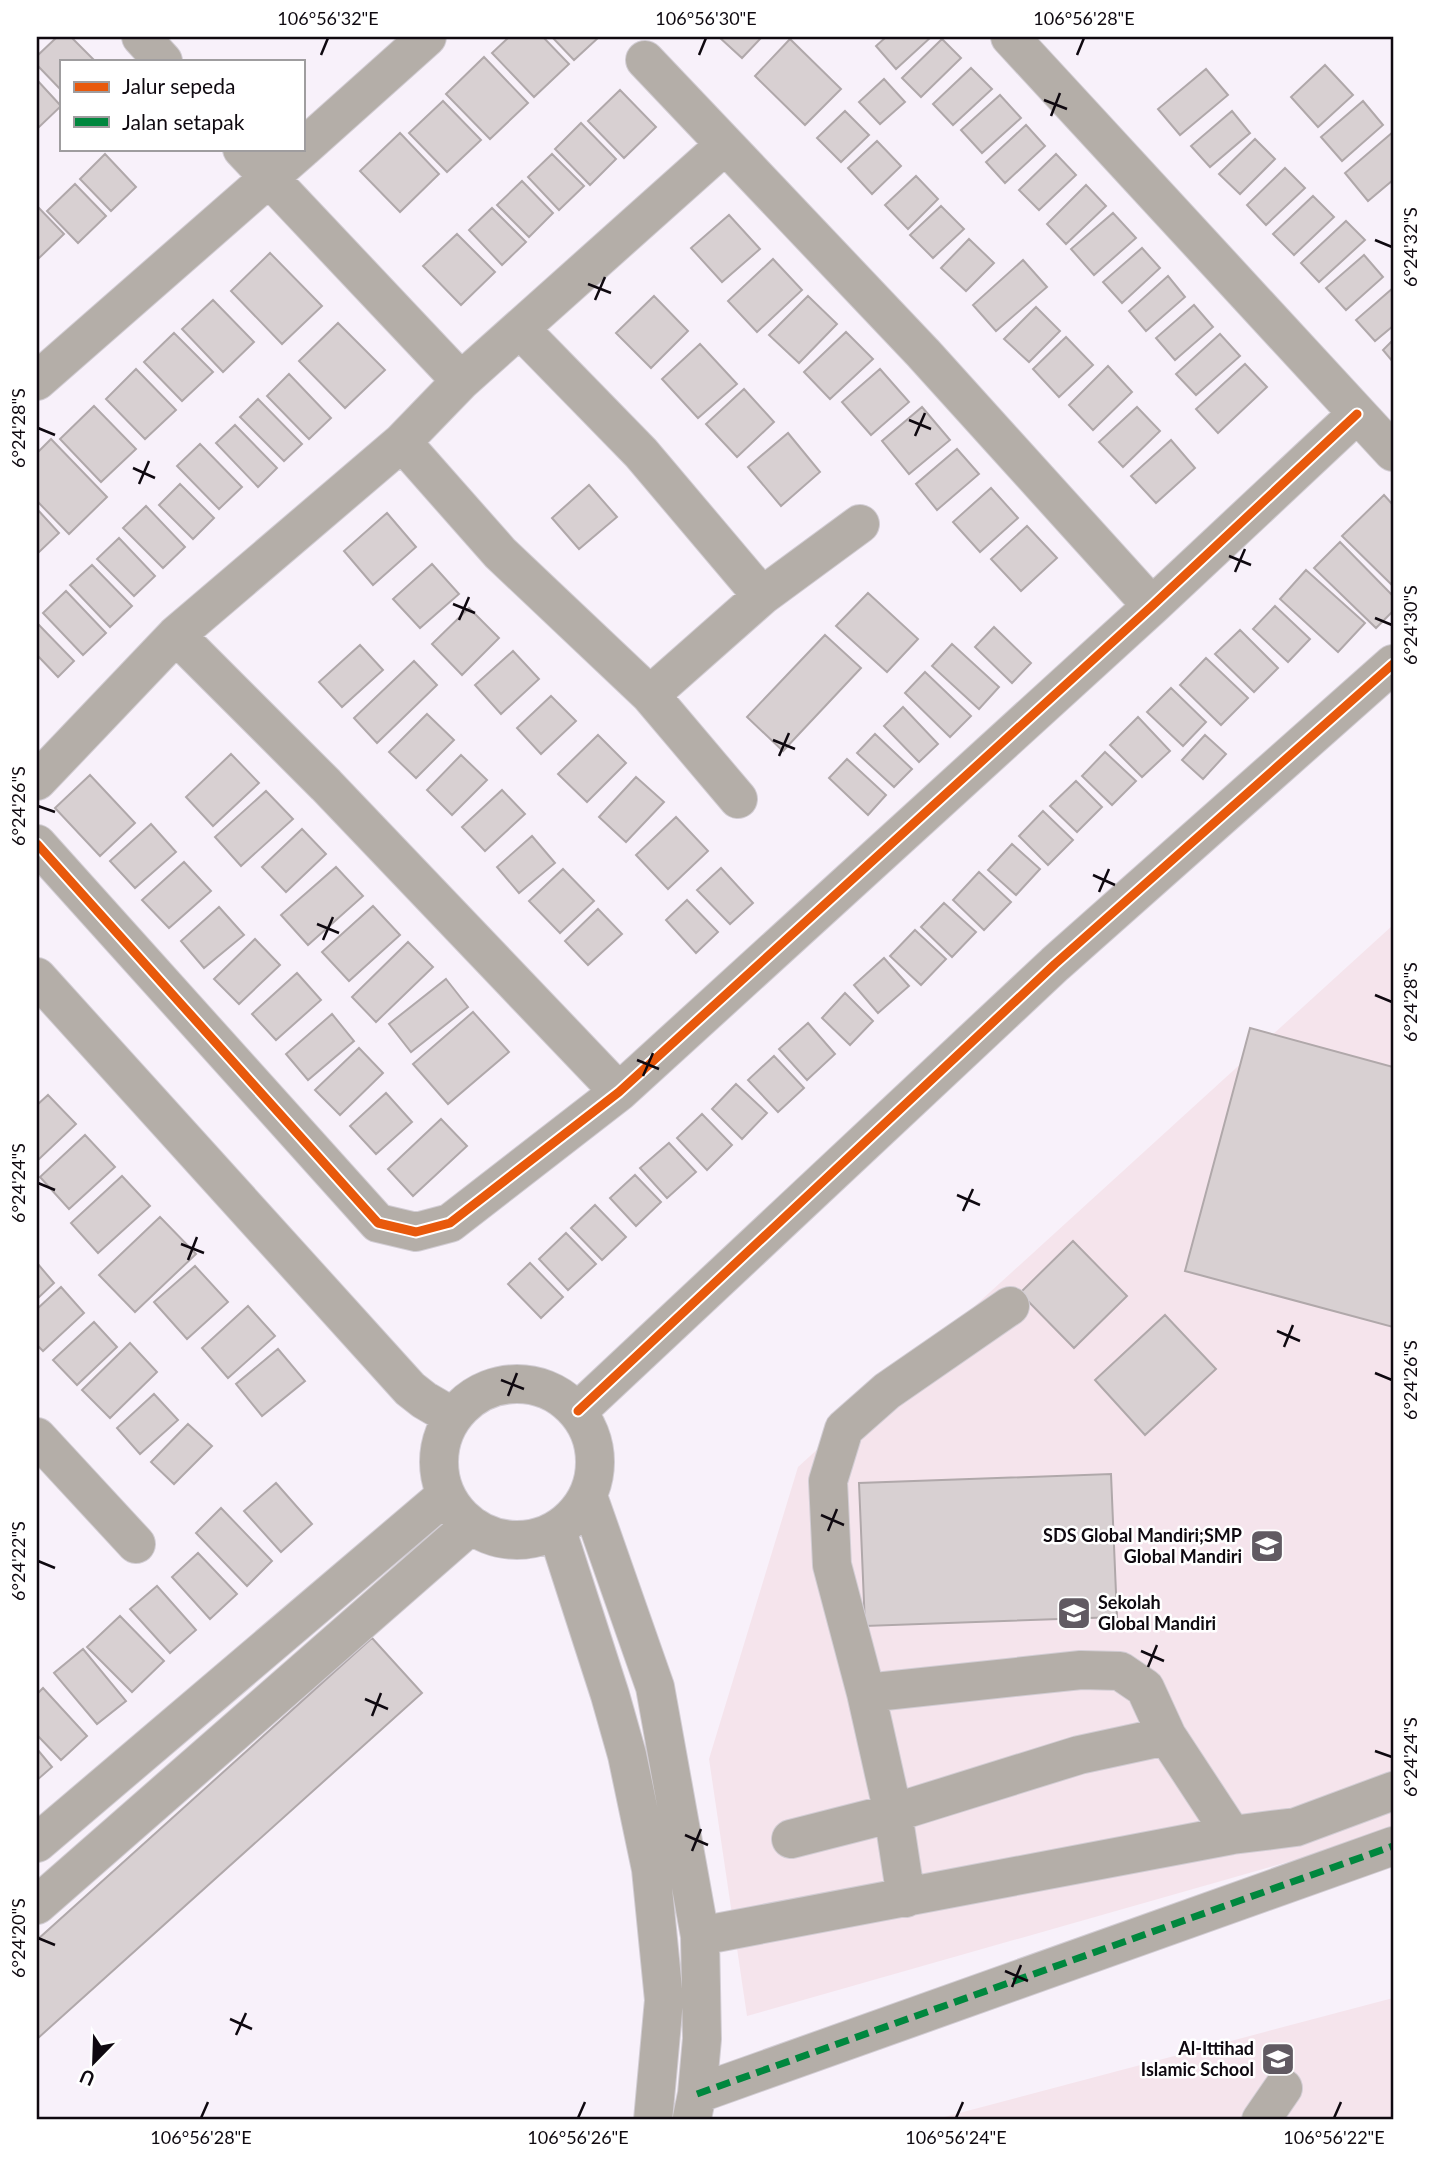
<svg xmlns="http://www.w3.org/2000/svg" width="1430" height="2157" font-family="Lato,sans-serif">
<rect width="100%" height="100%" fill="#f8f1fa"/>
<path fill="#f5e4ec" d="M1393,925V1832L747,2016L709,1759L798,1467Z
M1393,1998V2120H933Z"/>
<path fill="#d8d0d2" stroke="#b0a8aa" stroke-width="2" d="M57,37H71L95,61H61V90L37,65V56Z
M509,37H543L569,64L534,97L492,53Z
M552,37H599L574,60Z
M719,37H762L742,58Z
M886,37H931L896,69L876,46Z
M790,39L841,89L805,125L755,76Z
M942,39L961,58L921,97L902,78Z
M484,57L528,103L490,139L446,94Z
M1325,65L1353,95L1318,127L1291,97Z
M971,68L992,89L953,125L933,104Z
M1206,69L1228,95L1180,135L1158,109Z
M884,79L905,102L880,124L859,102Z
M37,80L61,106L37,129Z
M620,90L656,127L624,158L588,121Z
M1000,95L1021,118L982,153L961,130Z
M443,101L481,140L447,172L409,133Z
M1363,101L1383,125L1342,161L1321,137Z
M845,111L869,135L841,162L817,138Z
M1232,111L1250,133L1210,167L1191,146Z
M581,123L616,159L590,185L555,149Z
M1026,125L1045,146L1005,183L986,162Z
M1393,132V180L1368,201L1345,173Z
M400,133L439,174L400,212L360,171Z
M1255,139L1275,159L1240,194L1219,174Z
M877,141L901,166L872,194L848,168Z
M105,154L136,187L111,211L80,179Z
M552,154L584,186L559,210L528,177Z
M1056,154L1076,175L1039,210L1019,190Z
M1285,168L1305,188L1266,225L1247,205Z
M916,176L938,199L908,229L885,205Z
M522,181L553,213L529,237L497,205Z
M75,184L106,216L78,243L47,211Z
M1086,185L1106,206L1066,244L1047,224Z
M1313,196L1334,217L1294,255L1273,234Z
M37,206L64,234L37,260Z
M941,206L964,229L933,258L910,235Z
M492,208L526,242L502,265L469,230Z
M1113,213L1136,238L1094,275L1071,249Z
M729,215L760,249L722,282L691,248Z
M1346,221L1365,240L1319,282L1301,263Z
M457,234L495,272L461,305L423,266Z
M969,239L994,263L966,291L941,268Z
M1142,248L1160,268L1122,303L1103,282Z
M270,253L322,306L282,344L231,291Z
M1364,255L1383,277L1346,310L1326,288Z
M773,259L802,290L757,332L728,301Z
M1023,260L1047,287L996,331L973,305Z
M1168,276L1185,297L1146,331L1129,311Z
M1393,288V326L1375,341L1356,320Z
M654,296L688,331L651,368L616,333Z
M808,296L837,324L799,363L769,335Z
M213,300L254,342L223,372L182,329Z
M1194,305L1213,327L1175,360L1156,338Z
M1036,307L1060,331L1029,362L1004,339Z
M338,323L385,370L345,408L299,361Z
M846,332L873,359L830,399L804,372Z
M174,333L213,372L182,401L144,362Z
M1220,334L1240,356L1196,395L1176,374Z
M1066,337L1093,365L1059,397L1033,369Z
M1393,340V362L1383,350Z
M700,344L737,384L698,418L662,379Z
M1245,364L1267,387L1218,433L1196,409Z
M1108,366L1132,392L1093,430L1069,405Z
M136,369L176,410L145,439L106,399Z
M880,369L909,402L871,435L842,402Z
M289,374L331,418L309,439L267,396Z
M744,389L774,422L737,457L706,424Z
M258,399L302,444L284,461L240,417Z
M94,406L136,449L101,482L60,439Z
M922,407L950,440L909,474L882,441Z
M1137,407L1160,431L1123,467L1099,442Z
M235,425L277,468L258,487L216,443Z
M788,433L820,472L781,506L748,467Z
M51,439L107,497L69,534L37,501V453Z
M1171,440L1195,468L1156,503L1131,476Z
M200,444L242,487L219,509L177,466Z
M957,449L979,474L937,510L916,484Z
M180,484L214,518L193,539L159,505Z
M589,485L617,517L579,549L552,518Z
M991,488L1018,518L980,552L953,522Z
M1384,495L1393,505V586L1342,536Z
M146,506L185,547L163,568L123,528Z
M37,509L59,533L37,554Z
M387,513L416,547L373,585L344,551Z
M1027,526L1057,558L1021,591L991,559Z
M119,538L155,576L134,596L97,559Z
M1340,542L1393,596V611L1376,628L1314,568Z
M432,564L459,594L420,628L393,599Z
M92,565L132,606L110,627L70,585Z
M1306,570L1365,623L1338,652L1280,599Z
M66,591L106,633L83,655L43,613Z
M868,593L918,639L887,672L836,626Z
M1275,606L1310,639L1288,662L1253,629Z
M469,608L499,638L462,675L432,644Z
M37,623L74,661L58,677L37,655Z
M994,627L1031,663L1012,683L975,647Z
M1240,630L1278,668L1254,692L1215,654Z
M825,635L861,668L783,751L747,717Z
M952,644L999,687L979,709L932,666Z
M360,645L383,670L342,707L319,682Z
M513,651L539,679L501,714L475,685Z
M1206,658L1248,698L1221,725L1180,685Z
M414,661L437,685L377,743L354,718Z
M925,672L971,716L950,737L905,693Z
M1171,688L1206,722L1183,746L1147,712Z
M551,696L576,721L541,754L517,728Z
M903,707L938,744L919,762L884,726Z
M427,714L454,740L416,778L389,752Z
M1138,717L1170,751L1142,777L1110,745Z
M875,734L912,769L894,787L857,753Z
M598,735L626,763L587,802L558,774Z
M1205,735L1226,754L1203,779L1182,760Z
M1105,752L1136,781L1112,805L1082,776Z
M231,754L259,783L213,826L186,797Z
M461,755L487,780L452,815L427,790Z
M847,759L886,795L868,815L829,778Z
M90,775L135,823L100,856L55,808Z
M636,777L664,802L626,842L599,817Z
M1076,781L1102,807L1077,832L1050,806Z
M502,790L525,814L485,851L462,827Z
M266,791L293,819L241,866L215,837Z
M1043,811L1073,840L1048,865L1019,836Z
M676,817L708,851L668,889L636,855Z
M151,824L176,852L135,888L110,861Z
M302,829L326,854L286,892L262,867Z
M532,836L555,863L519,893L497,867Z
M1012,844L1040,869L1016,895L988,870Z
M184,862L211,891L169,928L142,900Z
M336,867L363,896L308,945L281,915Z
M721,868L753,903L730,924L697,890Z
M563,869L594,901L560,933L529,901Z
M979,872L1011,902L984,930L953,900Z
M687,900L718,932L696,953L666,920Z
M944,903L976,932L952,957L921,927Z
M373,906L400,935L349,981L322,952Z
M219,907L244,935L204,968L181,941Z
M598,909L622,934L588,965L565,941Z
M915,930L946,959L921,985L890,956Z
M255,939L280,965L239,1004L214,979Z
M408,942L433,967L376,1022L352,997Z
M884,958L909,986L878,1013L854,985Z
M297,973L321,1000L276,1040L252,1014Z
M446,979L468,1007L411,1052L389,1024Z
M845,993L873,1021L850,1045L822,1018Z
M473,1012L509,1052L448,1104L413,1064Z
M332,1014L354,1041L308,1080L286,1054Z
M808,1023L835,1054L807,1080L779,1049Z
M1250,1028L1393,1067V1327L1185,1271Z
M359,1048L383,1073L340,1115L315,1090Z
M774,1056L804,1088L778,1112L748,1080Z
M736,1084L767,1113L742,1139L712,1109Z
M386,1093L412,1122L376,1154L350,1126Z
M48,1095L76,1124L37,1161V1105Z
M702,1114L732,1145L707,1170L677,1138Z
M441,1119L467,1146L413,1196L388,1169Z
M85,1135L115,1167L69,1209L40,1177Z
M669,1143L696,1172L667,1198L640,1168Z
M635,1175L661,1202L636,1226L610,1198Z
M122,1176L150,1206L98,1253L71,1223Z
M595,1205L626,1237L602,1260L571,1228Z
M160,1217L196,1254L135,1312L99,1275Z
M566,1233L596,1264L568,1290L539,1259Z
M1073,1241L1127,1296L1074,1348L1020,1293Z
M37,1263L54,1283L37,1299Z
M530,1263L563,1297L541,1318L508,1284Z
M195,1266L228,1302L187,1339L154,1302Z
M61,1287L84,1313L43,1351L37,1345V1309Z
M248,1306L275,1336L228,1378L202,1348Z
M1165,1315L1216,1369L1145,1435L1095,1380Z
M94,1322L117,1347L77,1385L53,1360Z
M130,1343L157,1372L110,1418L82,1390Z
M278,1349L305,1381L262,1416L236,1384Z
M154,1394L178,1420L140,1454L117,1428Z
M188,1424L212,1446L174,1484L151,1462Z
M1111,1474L1117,1617L865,1626L859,1483Z
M276,1483L312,1524L281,1552L244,1511Z
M221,1508L272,1561L247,1586L196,1533Z
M198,1553L237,1594L210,1619L172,1577Z
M157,1586L196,1630L170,1653L130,1609Z
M120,1616L164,1661L132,1692L87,1647Z
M372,1638L422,1693L37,2039V1940Z
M83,1649L126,1701L97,1724L54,1673Z
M43,1688L87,1736L61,1760L37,1735V1694Z
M37,1749L52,1767L37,1780Z"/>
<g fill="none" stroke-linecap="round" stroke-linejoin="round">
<g stroke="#d2cdd4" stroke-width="40">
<path id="minor" d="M141,37L163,61
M1010,37L1393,452
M645,60L923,353L1152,606
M303,148L427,37
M242,149L461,381
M521,330L641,453L762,596
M37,381L302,149
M402,442L500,553L650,695L738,799
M176,635L326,785L619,1092
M650,695L762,596L860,524
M37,781L176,635L402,442L461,381L725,145
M37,844L378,1223L416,1232L450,1223L619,1092L1152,606L1357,414
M37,977L410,1389L424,1400L453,1417
M1010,1306L887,1391L844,1429L828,1481L832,1565L866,1693L1081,1670L1120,1671L1145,1688L1167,1736L1232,1835
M439 1462a78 78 0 1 1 156 0a78 78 0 1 1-156 0Z
M578,1411L1055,964L1393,664
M37,1437L136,1544
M589,1499L655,1687L700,1936L702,2039L697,2094L692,2118
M557,1531L610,1695L627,1755L651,1869L664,2000L653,2120
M866,1693L893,1813L906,1898
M791,1839L893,1813L1079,1755L1167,1736
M37,1843L446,1495
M37,1905L471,1525
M700,1936L1232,1835L1296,1827L1393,1791
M697,2094L1393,1846
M1261,2120L1283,2088"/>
</g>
<use href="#minor" stroke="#b4aea8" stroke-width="38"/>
<path stroke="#00873e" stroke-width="7" stroke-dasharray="14 7" stroke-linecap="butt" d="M697,2094L1393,1846"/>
<g stroke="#fff" stroke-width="13">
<path id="cycleway" d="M37,844L378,1223L416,1232L450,1223L619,1092L1152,606L1357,414
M578,1411L1055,964L1393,664"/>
</g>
<use href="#cycleway" stroke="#e8590c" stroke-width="9"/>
</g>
<path fill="none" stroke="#0f0910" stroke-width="2.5" d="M321,55L328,38M699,55L706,38M1077,55L1084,38M1044,100L1067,109M1051,116L1060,93M1375,240L1392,247M588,284L611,293M595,300L605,277M909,420L931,429M38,428L55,435M915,436L925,413M133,468L155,478M139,484L149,461M1229,556L1251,565M1235,572L1245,549M453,604L475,613M1375,618L1392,625M459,620L469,597M773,740L795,749M779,756L789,733M38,806L55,812M1093,875L1115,885M1099,892L1109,869M317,924L339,933M323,940L333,917M1375,995L1392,1002M637,1060L659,1069M643,1076L653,1053M38,1183L55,1190M957,1195L980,1205M963,1211L973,1189M181,1244L204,1253M188,1260L197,1237M1277,1331L1300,1341M1284,1347L1293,1325M1375,1373L1392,1380M501,1380L524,1389M508,1396L517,1373M821,1515L844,1525M828,1531L837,1509M38,1561L55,1568M1141,1651L1164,1661M1148,1667L1157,1645M365,1699L388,1709M372,1716L381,1693M1375,1751L1392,1757M685,1835L708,1845M692,1851L701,1829M38,1938L55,1945M1005,1971L1028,1981M1012,1987L1021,1965M230,2019L252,2029M236,2035L246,2013M201,2118L208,2102M578,2118L585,2102M956,2118L963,2102M1334,2118L1341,2102"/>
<defs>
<g id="school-square" transform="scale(1.75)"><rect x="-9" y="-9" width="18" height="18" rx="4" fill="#615a62" stroke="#fff"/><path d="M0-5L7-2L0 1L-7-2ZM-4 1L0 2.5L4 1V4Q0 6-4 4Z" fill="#fff"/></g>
</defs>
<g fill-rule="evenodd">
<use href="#school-square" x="1267" y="1546"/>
<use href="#school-square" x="1074" y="1613"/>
<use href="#school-square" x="1278" y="2059"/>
</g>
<g text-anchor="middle" stroke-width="5" stroke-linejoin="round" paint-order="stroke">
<g font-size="18" font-weight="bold" fill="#0f0910" stroke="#fff" text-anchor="end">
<text x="1242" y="1542">SDS Global Mandiri;SMP<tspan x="1242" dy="21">Global Mandiri</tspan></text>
<text x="1098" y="1609" text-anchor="start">Sekolah<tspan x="1098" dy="21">Global Mandiri</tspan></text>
<text x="1254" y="2055">Al-Ittihad<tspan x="1254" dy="21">Islamic School</tspan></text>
</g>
</g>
<rect width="1430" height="2157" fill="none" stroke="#ffffff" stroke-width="77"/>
<rect x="60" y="60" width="245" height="91" fill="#ffffff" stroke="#9f9d9f" stroke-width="2"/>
<rect x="74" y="82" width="35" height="10" fill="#e8590c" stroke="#9f9d9f" stroke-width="2"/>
<text x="122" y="94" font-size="21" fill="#0f0910">Jalur sepeda</text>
<rect x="74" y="117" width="35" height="10" fill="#00873e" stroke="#9f9d9f" stroke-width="2"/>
<text x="122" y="130" font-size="21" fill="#0f0910">Jalan setapak</text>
<g transform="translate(94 2062) rotate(203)" stroke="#ffffff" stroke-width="5" paint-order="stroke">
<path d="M0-5L12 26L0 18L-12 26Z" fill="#0f0910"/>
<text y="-10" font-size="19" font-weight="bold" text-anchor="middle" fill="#0f0910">U</text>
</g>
<rect x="38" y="38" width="1354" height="2080" fill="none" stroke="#0f0910" stroke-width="2.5"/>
<g font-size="18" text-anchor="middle" fill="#0f0910">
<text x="328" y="25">106°56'32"E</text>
<text x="706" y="25">106°56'30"E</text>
<text x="1084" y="25">106°56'28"E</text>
<text transform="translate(1411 247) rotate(-90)" y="6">6°24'32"S</text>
<text transform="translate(19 428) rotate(-90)" y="6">6°24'28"S</text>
<text transform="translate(1411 625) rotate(-90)" y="6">6°24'30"S</text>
<text transform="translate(19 806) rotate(-90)" y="6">6°24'26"S</text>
<text transform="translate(1411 1002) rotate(-90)" y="6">6°24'28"S</text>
<text transform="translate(19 1183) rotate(-90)" y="6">6°24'24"S</text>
<text transform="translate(1411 1380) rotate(-90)" y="6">6°24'26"S</text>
<text transform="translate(19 1561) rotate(-90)" y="6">6°24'22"S</text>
<text transform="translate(1411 1757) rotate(-90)" y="6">6°24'24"S</text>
<text transform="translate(19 1938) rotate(-90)" y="6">6°24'20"S</text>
<text x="201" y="2144">106°56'28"E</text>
<text x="578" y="2144">106°56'26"E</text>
<text x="956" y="2144">106°56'24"E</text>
<text x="1334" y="2144">106°56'22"E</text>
</g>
</svg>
